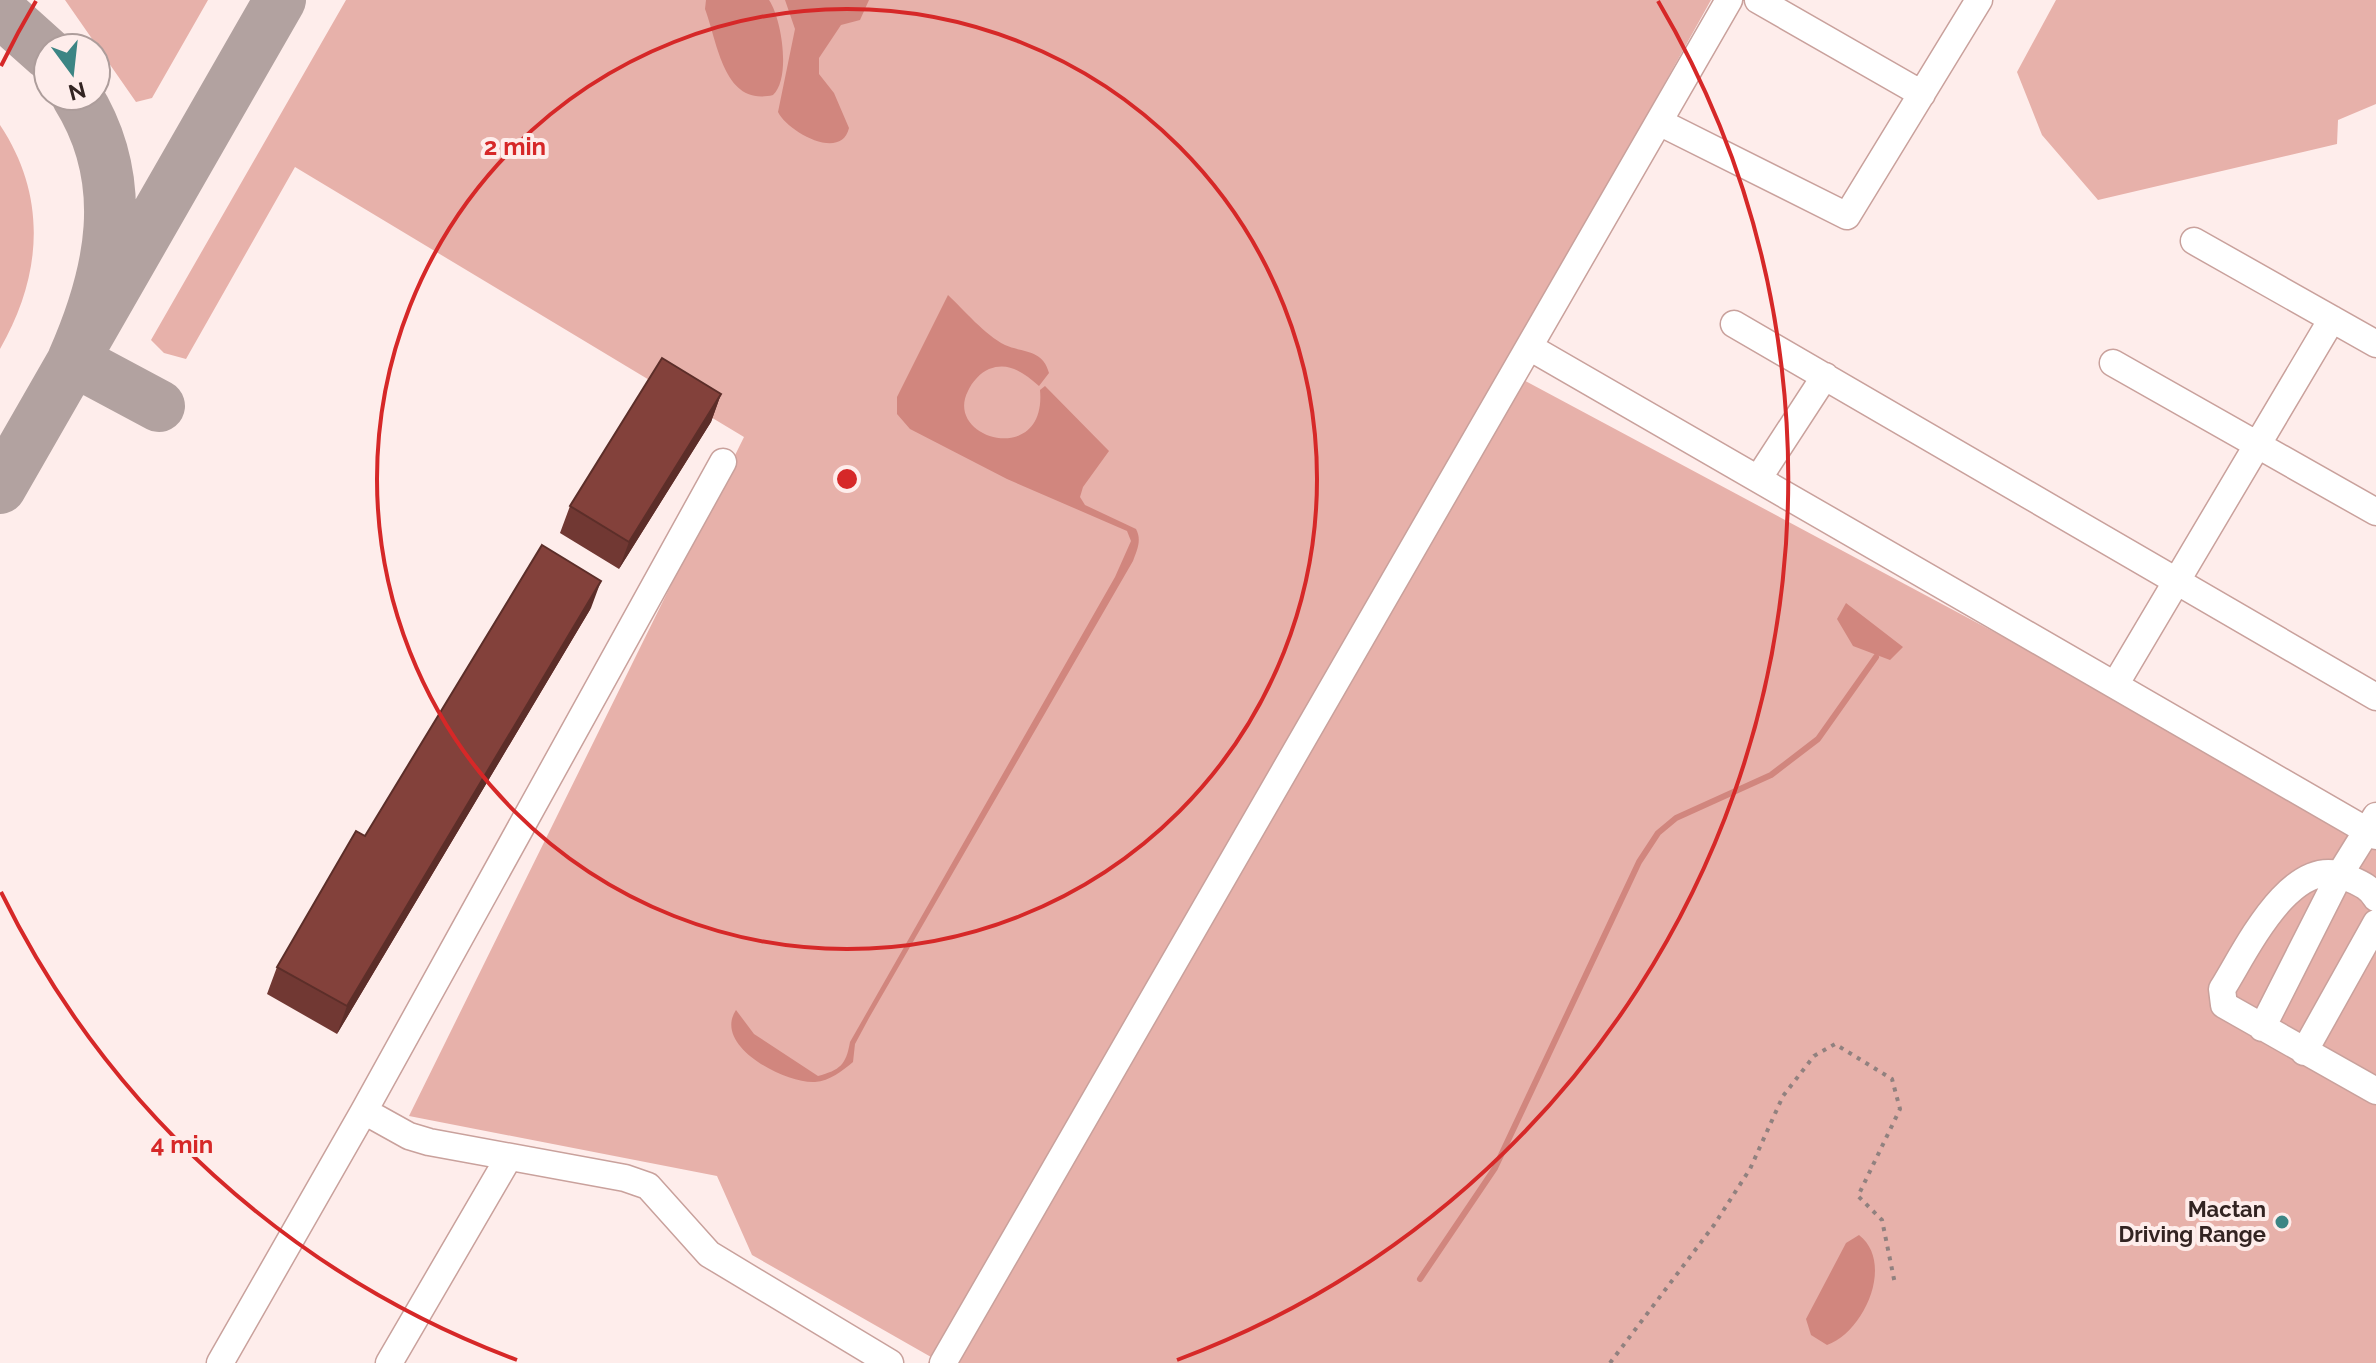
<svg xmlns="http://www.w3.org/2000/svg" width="2376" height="1363" font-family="Raleway,sans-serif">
<rect width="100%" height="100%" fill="#feedeb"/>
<path fill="#e7b1aa" d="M65,0H208L152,98L136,102Z
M346,0H1711L1505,370L2293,792L2376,842V1363H928L931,1357L752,1255L717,1176L409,1116L744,437L295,167L186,359L164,353L151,340Z
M2056,0H2376V104L2338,120L2337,144L2098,200L2042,135L2017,72Z
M0,125C48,197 42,276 0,349Z"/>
<path fill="#d1867e" d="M706,0H769C782,19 791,79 773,95C724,107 718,44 705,9Z
M785,0H869L860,20L841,25L819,58V74L834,93L849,128C841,162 787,131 778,112L795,29Z
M948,295C964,310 985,335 1005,345C1023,353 1043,349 1049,373L1039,386C1024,373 1009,361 989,369C980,373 972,382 968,391C943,439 1047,468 1040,390L1045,386L1109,451L1083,487L1080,497L1085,505L1136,529C1142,540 1137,550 1133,561L869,1018L855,1044L853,1062C842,1071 830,1081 815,1082C786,1084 712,1046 736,1010L754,1034L818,1076C840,1070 846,1065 850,1042L1115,577L1131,541L1127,531L1007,479L910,429L897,414V397Z
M1846,603L1903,647L1890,660L1853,646L1837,619Z
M1859,1235C1895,1263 1864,1332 1827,1345L1811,1335L1806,1319L1846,1243Z"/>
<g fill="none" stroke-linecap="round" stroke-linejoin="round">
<path stroke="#d1867e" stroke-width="6" d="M1420,1279L1495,1168L1639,862L1658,833L1676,818L1771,775L1818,739L1876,657"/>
<path stroke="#b2a2a0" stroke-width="52" d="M0,11L48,54
M77,96C131,182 111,274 73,360L159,406
M0,488L280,0"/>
<g stroke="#c9a19c" stroke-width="29">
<path id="minor" d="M1758,0L1922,94
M1659,122L1847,216L1979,0
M2194,241L2376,344
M1734,324L2376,697
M1531,348L2376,836
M2113,363L2376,512
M1758,479L1825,376
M2115,685L2332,319
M2376,898C2369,886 2359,883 2346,877C2291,852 2245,953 2222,989L2224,1005L2376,1091
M2262,1028L2340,874L2376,816
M2304,1052L2376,923
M364,1111L409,1136L429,1142L625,1178L648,1186L709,1254L890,1363
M220,1363L364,1111L723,462
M389,1363L509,1157
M943,1363L1729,0"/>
</g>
<path stroke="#91817f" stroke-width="4" stroke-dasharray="4 6" stroke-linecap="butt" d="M1610,1363L1714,1225L1750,1169L1783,1096L1814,1056L1835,1044L1892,1079L1900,1109L1858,1196L1882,1220L1895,1284"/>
<use href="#minor" stroke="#fff" stroke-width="26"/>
</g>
<path fill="#713833" d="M721,394L711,422L619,569L560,533L570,506Z
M591,608L337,1034L267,994L277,967L365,836Z"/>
<path fill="#5c2e29" d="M721,394L711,422L619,569L629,542Z
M601,581L591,608L337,1034L347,1006Z"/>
<path fill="#83413b" stroke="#5c2e29" stroke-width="2" d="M662,358L721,394L629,542L570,506Z
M542,545L601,581L347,1006L277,967L356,831L365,836Z"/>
<g fill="none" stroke="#d62828" stroke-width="4">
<circle cx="847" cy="479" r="470"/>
<path d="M517 1360A941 941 0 0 1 1 892M1 66A941 941 0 0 1 36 1M1658 1A941 941 0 0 1 1177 1360"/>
</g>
<circle fill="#3c8584" stroke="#feedeb" stroke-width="3" cx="2282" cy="1222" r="8"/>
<g text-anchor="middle" stroke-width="8" stroke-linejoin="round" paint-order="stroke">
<g font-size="22" font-weight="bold" fill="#332422" stroke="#feedeb" text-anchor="end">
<text x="2266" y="1217">Mactan<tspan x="2266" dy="25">Driving Range</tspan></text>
</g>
</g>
<circle cx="847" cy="479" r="12" fill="#d62828" stroke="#feedeb" stroke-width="4"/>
<g font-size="24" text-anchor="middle" font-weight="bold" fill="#d62828" stroke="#feedeb" stroke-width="8" stroke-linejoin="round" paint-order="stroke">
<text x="515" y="155">2 min</text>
<text x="182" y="1153">4 min</text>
</g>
<g transform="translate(72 72) rotate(165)"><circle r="38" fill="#feedeb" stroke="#ad9d9b" stroke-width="2"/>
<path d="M0-6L14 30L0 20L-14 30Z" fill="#3c8584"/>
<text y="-12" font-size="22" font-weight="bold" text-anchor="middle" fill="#332422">N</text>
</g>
</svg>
